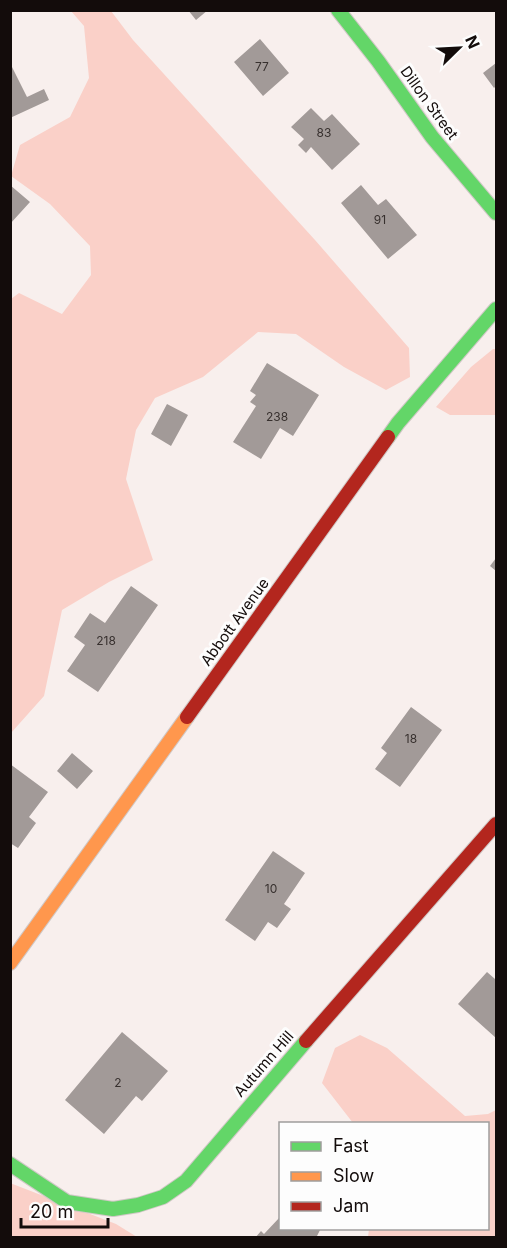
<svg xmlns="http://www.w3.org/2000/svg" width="507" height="1248" font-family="Inter,sans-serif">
<rect width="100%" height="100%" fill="#f8efed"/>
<path fill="#fad0c8" d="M71,11H111L133,40L315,240L409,348L410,377L386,390L344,367L296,334L258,332L203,377L155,398L136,430L126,479L153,560L109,582L62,610L44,696L11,733V299L19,293L62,314L91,275L90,246L50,204L11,176L20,145L70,117L89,78L84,26Z
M493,349H496V415H450L436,407L471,367Z
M360,1035L387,1048L465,1116L488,1114L496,1110V1237H368L369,1229L488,1228V1124L353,1123L322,1083L335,1048Z
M10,1183L116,1224L137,1237H11Z"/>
<path fill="#a29a98" d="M188,10H208L196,20Z
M260,39L289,73L263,96L234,62Z
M10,63L27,97L44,89L49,100L10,118Z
M496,63V86L494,88L483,73Z
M311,108L324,121L332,114L360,144L332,170L311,147L306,153L298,145L304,139L291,127Z
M10,185L30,202L10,224Z
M361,185L378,205L386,199L417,235L388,259L341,203Z
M267,363L319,395L293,436L280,428L261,459L233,442L256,406L250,402L256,395L250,391Z
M167,404L188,415L171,446L151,434Z
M496,558V571L490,566Z
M131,586L158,605L98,692L67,671L85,645L74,637L90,613L105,623Z
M411,707L442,730L400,787L375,769L387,753L381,748Z
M72,753L93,771L77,789L57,771Z
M10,764L48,792L29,817L36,823L18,848L10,843Z
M273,851L305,873L284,904L291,909L277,928L268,922L255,941L225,920Z
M487,972L495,979L496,978V1038L458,1004Z
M122,1032L168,1071L142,1101L136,1096L104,1134L65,1100Z
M280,1217V1228H321L316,1238H255L261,1231L264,1234Z"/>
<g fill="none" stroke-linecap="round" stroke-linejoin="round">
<g stroke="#d0c8c6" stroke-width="16">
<path id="fast" d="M338,10L378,61L432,137L496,213
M388,437L398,423L496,309
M10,1164L67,1202L113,1209L138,1205L163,1197L186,1181L306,1041"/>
</g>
<g stroke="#d0c8c6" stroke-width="16">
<path id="slow" d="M10,963L187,717"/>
</g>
<g stroke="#d0c8c6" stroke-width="16">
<path id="jam" d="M187,717L388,437
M306,1041L496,824"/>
</g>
<use href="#fast" stroke="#63d668" stroke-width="14"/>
<use href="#slow" stroke="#ff974d" stroke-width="14"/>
<use href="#jam" stroke="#b3261e" stroke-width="14"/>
</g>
<g text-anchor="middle" stroke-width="6" stroke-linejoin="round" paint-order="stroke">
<g font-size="12" fill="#37302e">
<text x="262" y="71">77</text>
<text x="324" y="137">83</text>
<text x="380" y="224">91</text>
<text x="277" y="421">238</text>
<text x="106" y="645">218</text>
<text x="411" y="743">18</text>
<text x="271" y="893">10</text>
<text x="118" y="1087">2</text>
</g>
<g font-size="15" fill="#130c0b" stroke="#fdfdfd">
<text transform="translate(429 103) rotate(54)" y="5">Dillon Street</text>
<text transform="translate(235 622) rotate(-54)" y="5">Abbott Avenue</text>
<text transform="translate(264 1064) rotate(-49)" y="5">Autumn Hill</text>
</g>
</g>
<rect width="507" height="1248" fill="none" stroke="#130c0b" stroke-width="24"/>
<rect x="279" y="1122" width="210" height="108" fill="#fdfdfd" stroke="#9f9d9c" stroke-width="1.5"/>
<rect x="291" y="1142" width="30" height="9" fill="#63d668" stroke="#9f9d9c" stroke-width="1.5"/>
<text x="333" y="1152" font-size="18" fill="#130c0b">Fast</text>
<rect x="291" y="1172" width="30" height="9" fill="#ff974d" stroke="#9f9d9c" stroke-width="1.5"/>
<text x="333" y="1182" font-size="18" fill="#130c0b">Slow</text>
<rect x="291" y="1202" width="30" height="9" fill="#b3261e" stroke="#9f9d9c" stroke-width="1.5"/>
<text x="333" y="1212" font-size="18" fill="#130c0b">Jam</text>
<g transform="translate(459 48) rotate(66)" stroke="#fdfdfd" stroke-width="4.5" paint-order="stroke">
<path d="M0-4.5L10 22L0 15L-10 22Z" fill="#130c0b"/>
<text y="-9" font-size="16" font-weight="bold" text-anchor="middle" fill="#130c0b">N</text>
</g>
<path d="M21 1218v9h87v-9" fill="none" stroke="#130c0b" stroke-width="3"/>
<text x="30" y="1218" font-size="18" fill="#130c0b" stroke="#fdfdfd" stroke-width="4.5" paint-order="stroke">20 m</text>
</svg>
